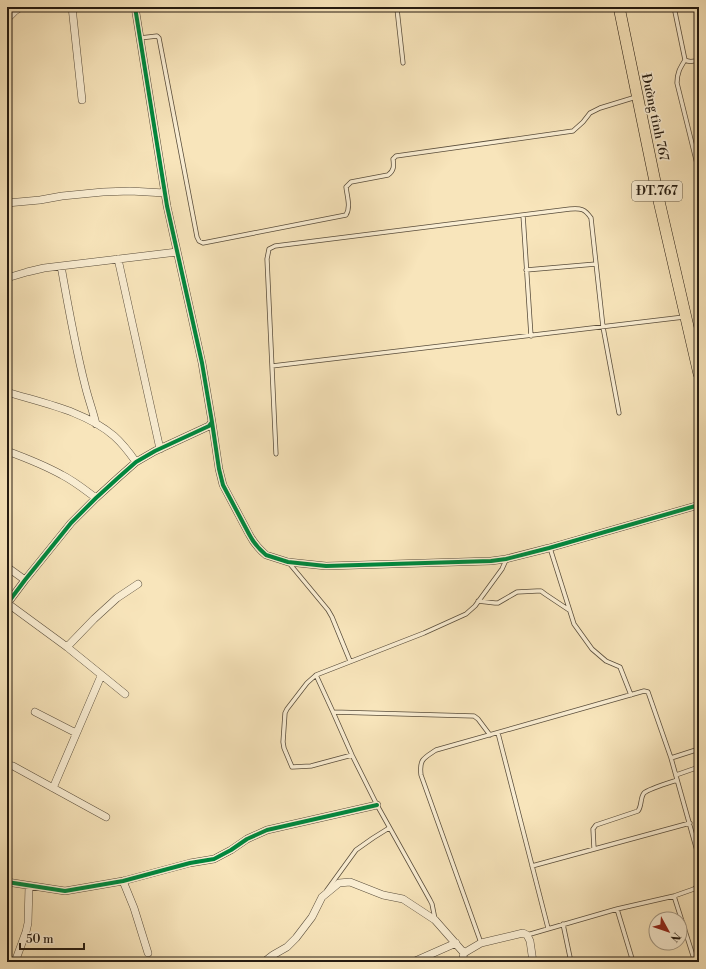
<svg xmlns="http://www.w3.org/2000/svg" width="706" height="969" font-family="'Libre Bodoni',serif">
<rect width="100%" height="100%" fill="#f8e5bb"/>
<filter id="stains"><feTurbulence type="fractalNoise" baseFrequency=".005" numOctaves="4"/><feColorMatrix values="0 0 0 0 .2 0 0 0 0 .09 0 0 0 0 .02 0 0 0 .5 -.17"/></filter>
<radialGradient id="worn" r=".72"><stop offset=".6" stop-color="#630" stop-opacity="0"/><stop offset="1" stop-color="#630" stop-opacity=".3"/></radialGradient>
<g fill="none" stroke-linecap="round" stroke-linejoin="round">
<g stroke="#594d3b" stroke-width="5">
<path id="lane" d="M674,7L685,60C690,63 694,61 699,60
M674,9L683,7
M140,38L157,36L159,38L197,237L199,241L203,243L346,215C351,207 347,196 346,187L351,182L388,175C394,171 394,166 393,159L396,156L573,131L583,122L590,113L600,108L636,97
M685,60C680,68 677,73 677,83L699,172
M403,63L397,9L420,7
M523,215L531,336
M526,270L596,264
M272,366L684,317
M276,454L267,259L269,249L275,246L570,209C581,208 585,209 591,218L603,327L619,413
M550,548L574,624L592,649L606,661L620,667L631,695
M289,563L328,610L332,617L350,661
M478,601L495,603H498L517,592L537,591H541L545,594L569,610
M316,675L333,712L474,716L478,719L490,735
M333,712L352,755L377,805L430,900L432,904L435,919
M498,733L548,928
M352,755L311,766L292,767L284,748L283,742L285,713L287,709L307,683L316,675L424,633L466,614L475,606L502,569L506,560
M671,758L699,749
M676,775L699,767
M594,849L593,829L596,825L638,811C642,806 640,798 644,793C648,789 671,782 677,780
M532,866L690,823
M327,890L356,850L373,838L389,828
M674,896L695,962
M617,909L633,962
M563,924L571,962
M527,935L617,909L674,896L694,889L699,885
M481,943L421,775C419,759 424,758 436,750L644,691L648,692L671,758L699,858"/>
</g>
<g stroke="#594d3b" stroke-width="8">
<path id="street" d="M72,7L82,100
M7,19L15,11L21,7
M7,203L40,200L62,196L103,192L130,191L165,193
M118,259L160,449
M61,266C68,306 75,346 85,385C88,398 93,411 96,424
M7,278L27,272L44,268L177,252
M7,392C42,403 85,411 114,436C123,444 129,452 136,462
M212,422L219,469L223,485L249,534C253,542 259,549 266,555L288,562L326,566L491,561L506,559L549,548L699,505
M7,451C26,458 44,465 62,475C74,481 85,490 96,498
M7,567L25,580
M7,603L67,647L125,694
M7,604L25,580L71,523L96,498L119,477L136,462L155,451L209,426L212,422L202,363L167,206L135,7
M67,647L94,619L117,598L138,584
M35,712L76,733
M7,765L13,766L106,817
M53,788L101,676
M123,881L134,908L148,953
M7,882L65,891L123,881L190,863L214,859L231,850L247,839L267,830L377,805
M15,962L26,932L28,923L29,886
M264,962L273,955L287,947L296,938L312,917L322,897L339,883L350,882L383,895L403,899L435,920L464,953
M413,962L456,943
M463,962V957L464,953L481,943L523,933L527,935L530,941L533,962"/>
</g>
<g stroke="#241a10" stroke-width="12">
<path id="primary" d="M619,7L659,201L699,374"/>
</g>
<use href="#lane" stroke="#faeed3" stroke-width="3.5"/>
<use href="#street" stroke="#faeed3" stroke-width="7"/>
<use href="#primary" stroke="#f8e5bb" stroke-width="11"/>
<g stroke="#faeed3" stroke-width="6">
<path id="cycleway" d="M212,422L219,469L223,485L249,534C253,542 259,549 266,555L288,562L326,566L491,561L506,559L549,548L699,505
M7,604L25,580L71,523L96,498L119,477L136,462L155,451L209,426L212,422L202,363L167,206L135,7
M7,882L65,891L123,881L190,863L214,859L231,850L247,839L267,830L377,805"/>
</g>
<use href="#cycleway" stroke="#00873e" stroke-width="4"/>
</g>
<g text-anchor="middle" stroke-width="3.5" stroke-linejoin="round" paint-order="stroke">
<rect fill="#faeed3" stroke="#645a4a" stroke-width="1" x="632" y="181" width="50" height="20" rx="3"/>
<g font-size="12" font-weight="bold" fill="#241a10">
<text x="657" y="195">ĐT.767</text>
</g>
<g font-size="13" fill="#241a10" stroke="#faeed3">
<text transform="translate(656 117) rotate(78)" y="5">Đường tỉnh 767</text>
</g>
</g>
<rect width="706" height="969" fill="none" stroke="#f8e5bb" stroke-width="24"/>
<rect x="8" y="8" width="690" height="953" fill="none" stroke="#241a10" stroke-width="2"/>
<rect x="12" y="12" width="682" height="945" fill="none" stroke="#241a10"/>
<g transform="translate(668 931) rotate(130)"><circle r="19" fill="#faeed3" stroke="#a49985"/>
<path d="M0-3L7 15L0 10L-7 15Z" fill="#8f2418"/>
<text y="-6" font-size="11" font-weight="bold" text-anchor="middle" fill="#241a10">N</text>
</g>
<path d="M20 943v6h64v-6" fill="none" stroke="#241a10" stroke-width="2"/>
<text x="26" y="943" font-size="12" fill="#241a10" stroke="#faeed3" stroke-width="3" paint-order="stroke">50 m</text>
<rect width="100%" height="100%" filter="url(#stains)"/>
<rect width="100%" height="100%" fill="url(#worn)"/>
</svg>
